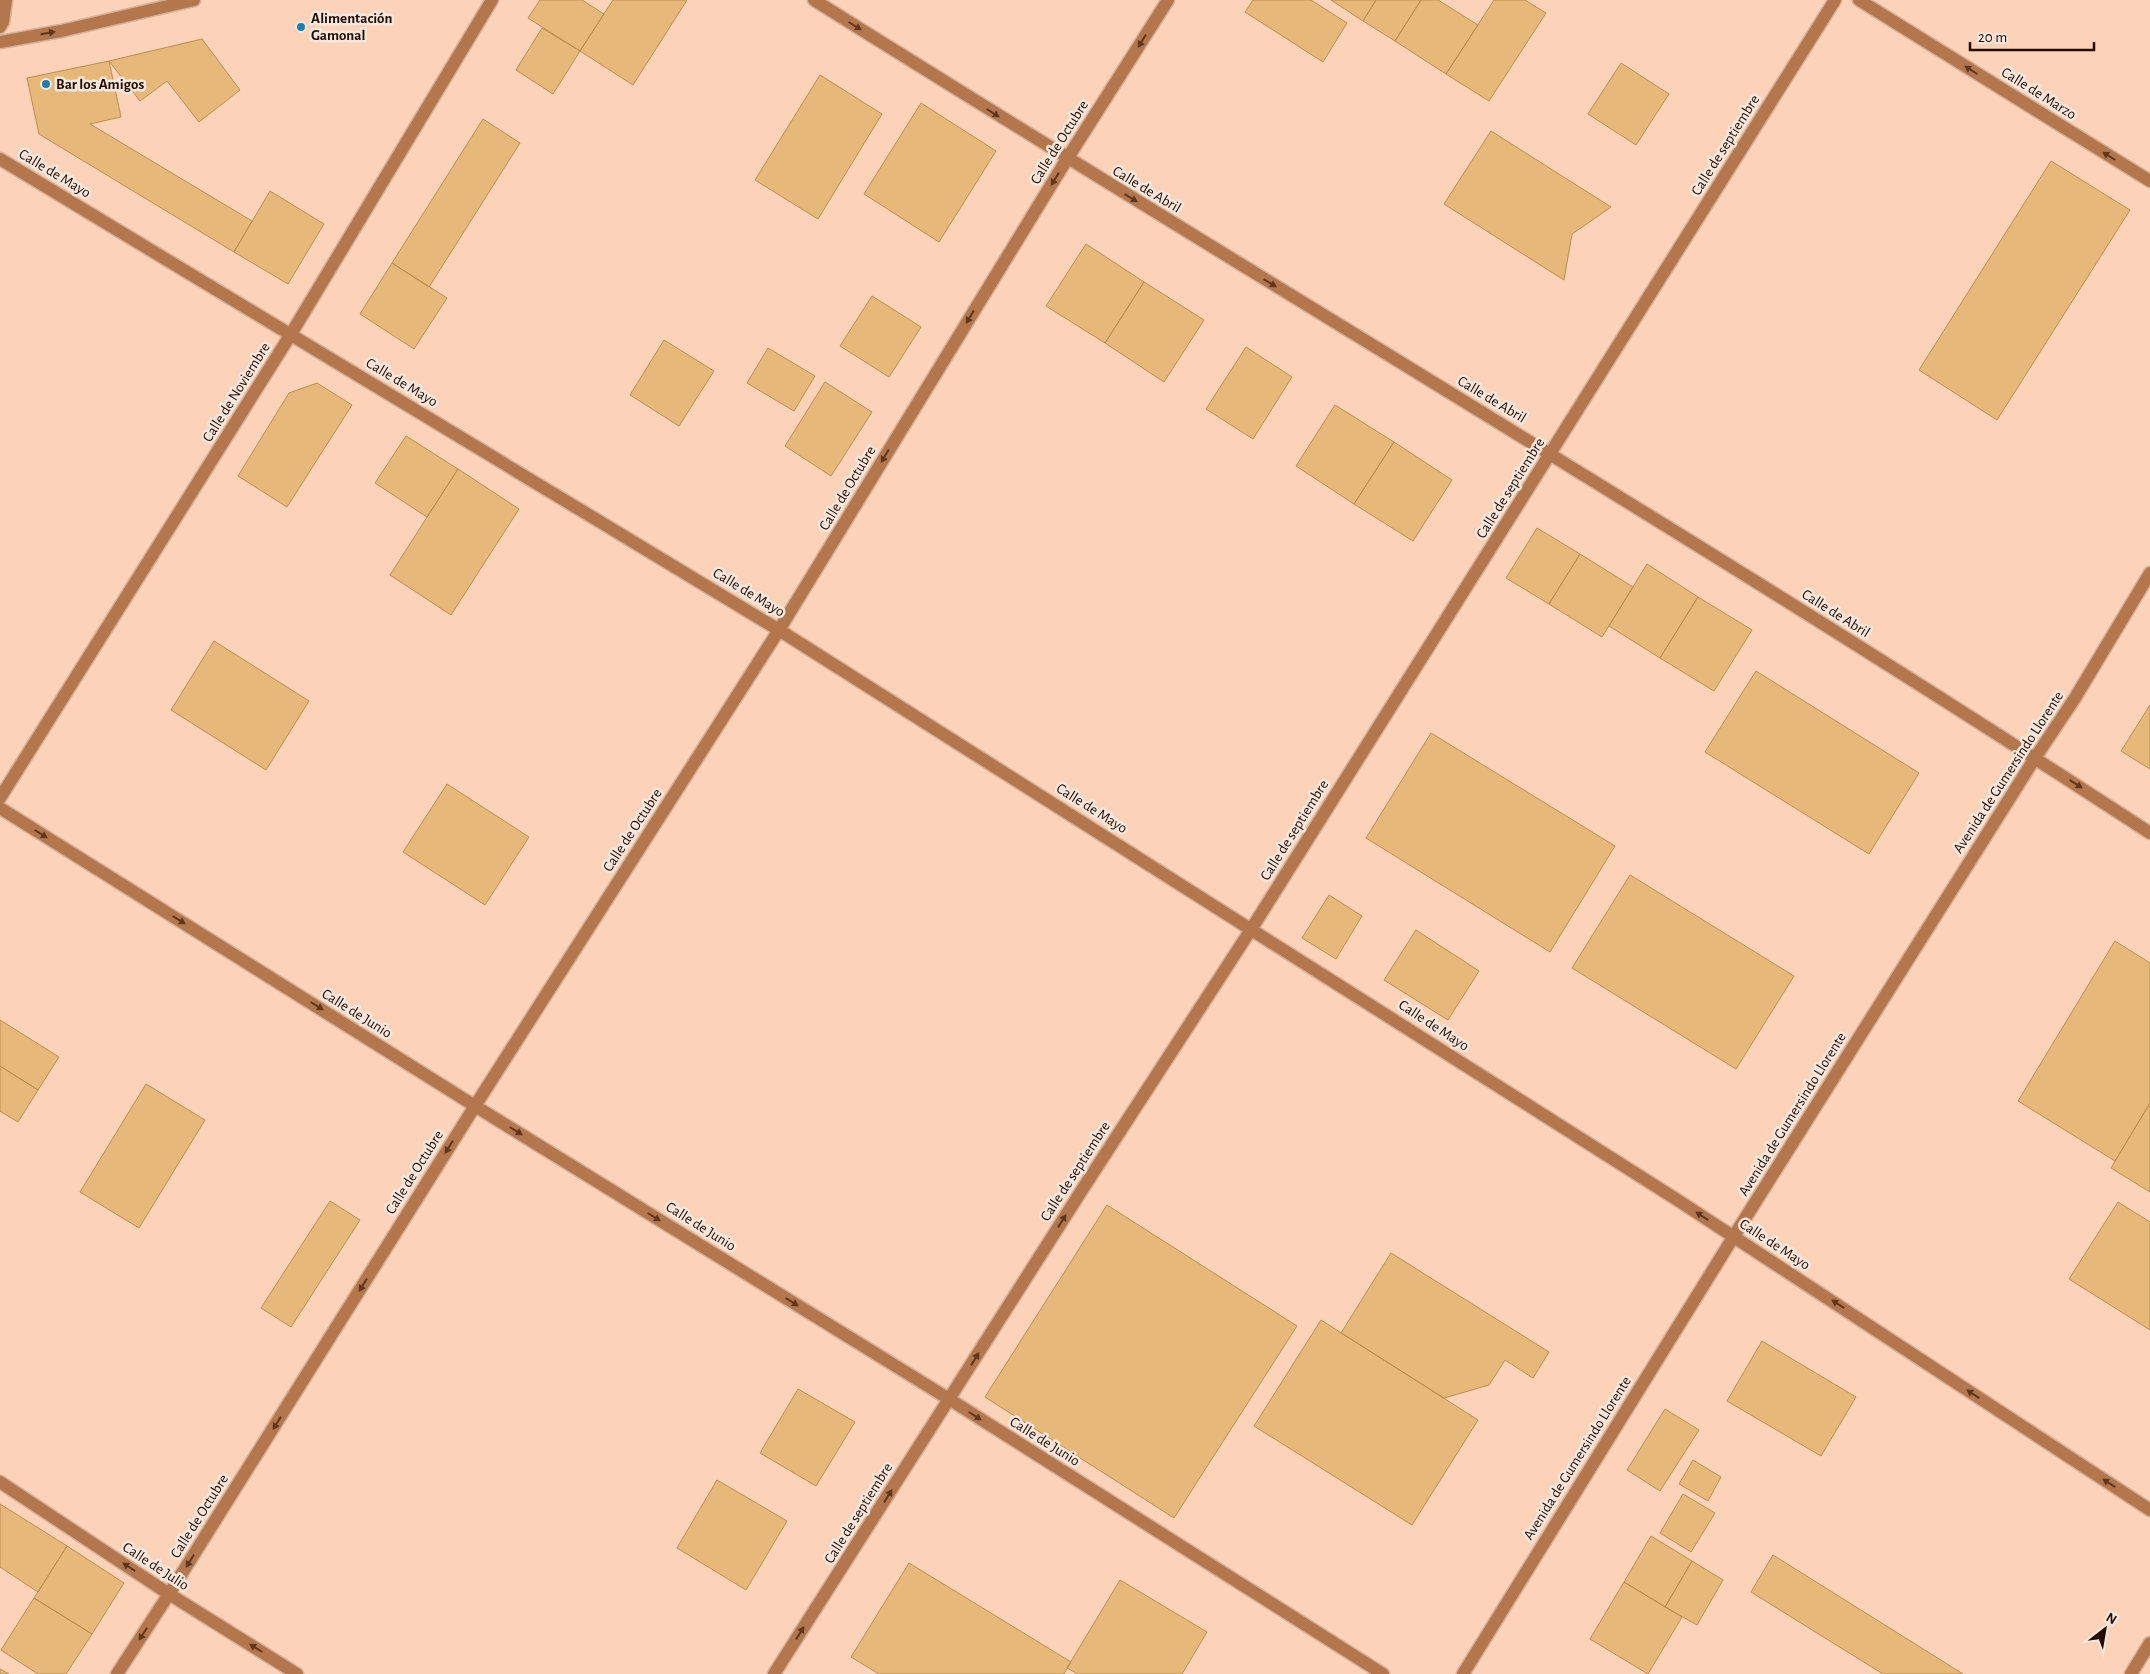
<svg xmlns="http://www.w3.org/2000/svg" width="2150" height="1674" font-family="'Alegreya Sans',sans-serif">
<rect width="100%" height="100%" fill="#fcd3b9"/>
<path fill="#e6b97a" stroke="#ba8e4f" d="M540,0H582L604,14L580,51L528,18Z
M613,0H687L633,85L580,51Z
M1253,0H1311L1347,23L1323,62L1245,12Z
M1331,0H1376L1363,21Z
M1376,0H1421L1395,41L1363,21Z
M1421,0H1438L1478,25L1446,74L1395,41Z
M1494,0H1525L1546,13L1489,101L1446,74Z
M542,28L580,51L553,94L516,70Z
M202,39L240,90L199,122L167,81L140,101L109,61Z
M109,61L121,117L90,124L252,221L234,252L39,134L27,78Z
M1621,63L1669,94L1636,145L1588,114Z
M820,75L882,114L818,219L755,180Z
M921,103L996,151L939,242L864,194Z
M483,119L520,143L429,287L392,263Z
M1491,131L1611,207L1572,234L1564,280L1444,204Z
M2051,161L2130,210L1997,420L1919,370Z
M270,191L324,224L288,284L234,252Z
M1086,244L1144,282L1105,343L1046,306Z
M392,263L447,298L414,349L360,314Z
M1144,282L1204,320L1164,382L1105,343Z
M872,296L921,327L889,377L840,346Z
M664,340L714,371L679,426L630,395Z
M1246,347L1292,377L1253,439L1206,409Z
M768,348L815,376L794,411L747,383Z
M825,382L872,412L831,476L785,446Z
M317,383L352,405L287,507L238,476L289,393Z
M1335,405L1394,442L1354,504L1296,466Z
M406,436L458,469L427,517L375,483Z
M1394,442L1452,480L1413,541L1354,504Z
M458,469L519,509L451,615L390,575Z
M1537,528L1580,554L1549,604L1506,578Z
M1580,554L1633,587L1602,637L1549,604Z
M1647,564L1698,597L1660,658L1609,626Z
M1698,597L1752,630L1714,691L1660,658Z
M214,641L309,701L266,770L171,710Z
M1756,671L1919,773L1869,854L1705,752Z
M2150,705V769L2121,751Z
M1431,733L1615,846L1550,952L1366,838Z
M447,784L529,837L485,905L403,852Z
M1630,875L1794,976L1736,1069L1572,968Z
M1329,895L1362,916L1336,959L1302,938Z
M1416,930L1479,971L1448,1020L1384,980Z
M2115,941L2150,963V1103L2115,1161L2018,1101Z
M0,1020L59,1057L38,1090L0,1066Z
M0,1066L38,1090L18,1122L0,1111Z
M146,1084L205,1120L139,1228L80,1192Z
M2150,1103V1192L2111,1168Z
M330,1201L360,1220L291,1327L261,1308Z
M2118,1202L2150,1222V1330L2069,1279Z
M1107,1205L1297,1326L1174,1518L985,1397Z
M1391,1253L1549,1352L1533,1378L1505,1360L1489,1385L1444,1398L1341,1333Z
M1321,1320L1478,1420L1412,1525L1254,1426Z
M1762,1341L1856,1397L1821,1456L1727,1401Z
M798,1389L855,1422L816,1486L760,1453Z
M1665,1409L1699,1430L1660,1491L1627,1470Z
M1693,1460L1721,1477L1708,1501L1679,1484Z
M717,1480L787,1521L746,1590L677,1548Z
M1683,1494L1715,1513L1691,1552L1660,1533Z
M0,1504L67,1546L38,1592L0,1567Z
M1651,1536L1692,1561L1665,1607L1624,1582Z
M67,1546L124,1583L92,1634L34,1598Z
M1773,1555L1963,1674H1883L1751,1592Z
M1692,1561L1723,1580L1697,1625L1665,1607Z
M909,1563L1071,1662L1064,1674H879L851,1657Z
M1120,1580L1207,1632L1182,1674H1078L1067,1668Z
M1624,1582L1682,1617L1648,1674L1590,1639Z
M34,1598L92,1634L66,1674H38L1,1650Z
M0,1669L9,1674H0Z"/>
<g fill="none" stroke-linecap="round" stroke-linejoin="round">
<g stroke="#d5af98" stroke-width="15">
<path id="minor" d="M814,0C1258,279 1711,546 2150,833
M1859,0L2150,181
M0,27L3,22L6,0
M0,42L61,31L194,0
M0,159L779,630L1679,1201L2150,1510
M0,798L291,334L492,0
M0,808L475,1106L949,1399L1383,1674
M0,1482L169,1594L297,1674
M117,1674L169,1594L475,1106L779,630L1067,159L1168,0
M774,1674L1082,1190L1252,928L1835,0
M1463,1674L1734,1236L2035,758L2075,698L2150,573
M2131,1674L2150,1643"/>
</g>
<use href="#minor" stroke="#b4764c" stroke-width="12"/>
</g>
<defs><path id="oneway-solid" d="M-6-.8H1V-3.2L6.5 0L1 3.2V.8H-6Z" transform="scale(1.25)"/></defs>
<g fill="#5e371e">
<use href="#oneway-solid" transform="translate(855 26) rotate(32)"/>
<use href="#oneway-solid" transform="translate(48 33) rotate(-10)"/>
<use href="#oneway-solid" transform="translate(1142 41) rotate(122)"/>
<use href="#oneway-solid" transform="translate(1971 70) rotate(-148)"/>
<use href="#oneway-solid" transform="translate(993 113) rotate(32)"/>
<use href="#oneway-solid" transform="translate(2109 156) rotate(-148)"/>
<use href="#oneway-solid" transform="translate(1055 179) rotate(122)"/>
<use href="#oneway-solid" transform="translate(1131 198) rotate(31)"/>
<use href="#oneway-solid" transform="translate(1270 283) rotate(31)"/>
<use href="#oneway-solid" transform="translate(970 317) rotate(121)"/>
<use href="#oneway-solid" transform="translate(885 456) rotate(121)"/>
<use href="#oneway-solid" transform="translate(2076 784) rotate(33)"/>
<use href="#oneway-solid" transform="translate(41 834) rotate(32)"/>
<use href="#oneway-solid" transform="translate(179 920) rotate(32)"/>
<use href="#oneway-solid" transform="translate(317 1006) rotate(32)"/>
<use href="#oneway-solid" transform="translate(516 1131) rotate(32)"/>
<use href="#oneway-solid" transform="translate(449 1147) rotate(122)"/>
<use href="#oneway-solid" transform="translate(1702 1216) rotate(-147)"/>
<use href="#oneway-solid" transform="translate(654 1217) rotate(32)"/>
<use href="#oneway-solid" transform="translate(1062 1221) rotate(-58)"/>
<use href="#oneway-solid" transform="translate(363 1285) rotate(122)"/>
<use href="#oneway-solid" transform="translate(792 1302) rotate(32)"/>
<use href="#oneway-solid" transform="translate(1838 1304) rotate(-147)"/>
<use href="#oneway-solid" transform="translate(975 1359) rotate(-58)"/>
<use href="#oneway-solid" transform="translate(1973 1394) rotate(-147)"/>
<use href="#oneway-solid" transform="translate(975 1416) rotate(32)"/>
<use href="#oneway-solid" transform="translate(277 1423) rotate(122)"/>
<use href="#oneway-solid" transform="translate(2109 1483) rotate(-147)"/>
<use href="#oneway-solid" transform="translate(888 1496) rotate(-58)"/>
<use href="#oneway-solid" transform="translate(190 1561) rotate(122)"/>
<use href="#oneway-solid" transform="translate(129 1567) rotate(-147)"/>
<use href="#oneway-solid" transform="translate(800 1633) rotate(-58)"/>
<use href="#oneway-solid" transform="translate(143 1634) rotate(123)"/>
<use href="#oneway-solid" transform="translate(256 1648) rotate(-148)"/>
</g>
<g fill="#217fac" stroke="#f5e7de" stroke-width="2">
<circle cx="301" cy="27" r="5"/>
<circle cx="46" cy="84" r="5"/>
</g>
<g text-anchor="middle" stroke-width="5" stroke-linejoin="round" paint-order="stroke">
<g font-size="15" font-weight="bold" fill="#240d00" stroke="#f5e7de" text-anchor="start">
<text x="311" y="23">Alimentación<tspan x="311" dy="17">Gamonal</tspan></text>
<text x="56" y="89">Bar los Amigos</text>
</g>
<g font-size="15" fill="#240d00" stroke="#f5e7de">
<text transform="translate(2039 93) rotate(32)" y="5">Calle de Marzo</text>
<text transform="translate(1059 142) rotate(-58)" y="5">Calle de Octubre</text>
<text transform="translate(1725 145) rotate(-58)" y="5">Calle de septiembre</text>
<text transform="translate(55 173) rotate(31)" y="5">Calle de Mayo</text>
<text transform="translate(1147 189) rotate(31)" y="5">Calle de Abril</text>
<text transform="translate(402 382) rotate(31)" y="5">Calle de Mayo</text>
<text transform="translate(236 392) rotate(-58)" y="5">Calle de Noviembre</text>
<text transform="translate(1492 399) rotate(31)" y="5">Calle de Abril</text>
<text transform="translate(847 488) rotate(-59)" y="5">Calle de Octubre</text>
<text transform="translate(1510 488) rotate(-58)" y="5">Calle de septiembre</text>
<text transform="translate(749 592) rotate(31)" y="5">Calle de Mayo</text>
<text transform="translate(1836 613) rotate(32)" y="5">Calle de Abril</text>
<text transform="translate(2008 772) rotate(-57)" y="5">Avenida de Gumersindo Llorente</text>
<text transform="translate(1092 808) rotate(32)" y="5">Calle de Mayo</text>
<text transform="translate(632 830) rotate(-57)" y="5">Calle de Octubre</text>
<text transform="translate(1294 830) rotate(-58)" y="5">Calle de septiembre</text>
<text transform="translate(357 1013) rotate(32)" y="5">Calle de Junio</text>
<text transform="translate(1434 1025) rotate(33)" y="5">Calle de Mayo</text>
<text transform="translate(1792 1114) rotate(-58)" y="5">Avenida de Gumersindo Llorente</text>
<text transform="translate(1075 1171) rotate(-57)" y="5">Calle de septiembre</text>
<text transform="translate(414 1172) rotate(-58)" y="5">Calle de Octubre</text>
<text transform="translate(701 1226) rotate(32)" y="5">Calle de Junio</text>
<text transform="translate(1775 1244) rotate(33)" y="5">Calle de Mayo</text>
<text transform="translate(1045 1441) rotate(32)" y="5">Calle de Junio</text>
<text transform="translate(1577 1458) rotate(-58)" y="5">Avenida de Gumersindo Llorente</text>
<text transform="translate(858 1513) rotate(-58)" y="5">Calle de septiembre</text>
<text transform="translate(199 1516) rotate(-58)" y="5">Calle de Octubre</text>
<text transform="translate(156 1566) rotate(33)" y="5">Calle de Julio</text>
</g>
</g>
<g transform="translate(2105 1629) rotate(31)" stroke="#f5e7de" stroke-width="4" paint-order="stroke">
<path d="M0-4L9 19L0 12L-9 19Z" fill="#240d00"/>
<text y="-8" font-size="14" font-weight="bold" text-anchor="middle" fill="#240d00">N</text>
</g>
<path d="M1970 42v8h124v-8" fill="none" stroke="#240d00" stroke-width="2.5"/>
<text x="1978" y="42" font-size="15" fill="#240d00" stroke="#f5e7de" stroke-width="4" paint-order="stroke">20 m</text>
</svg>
